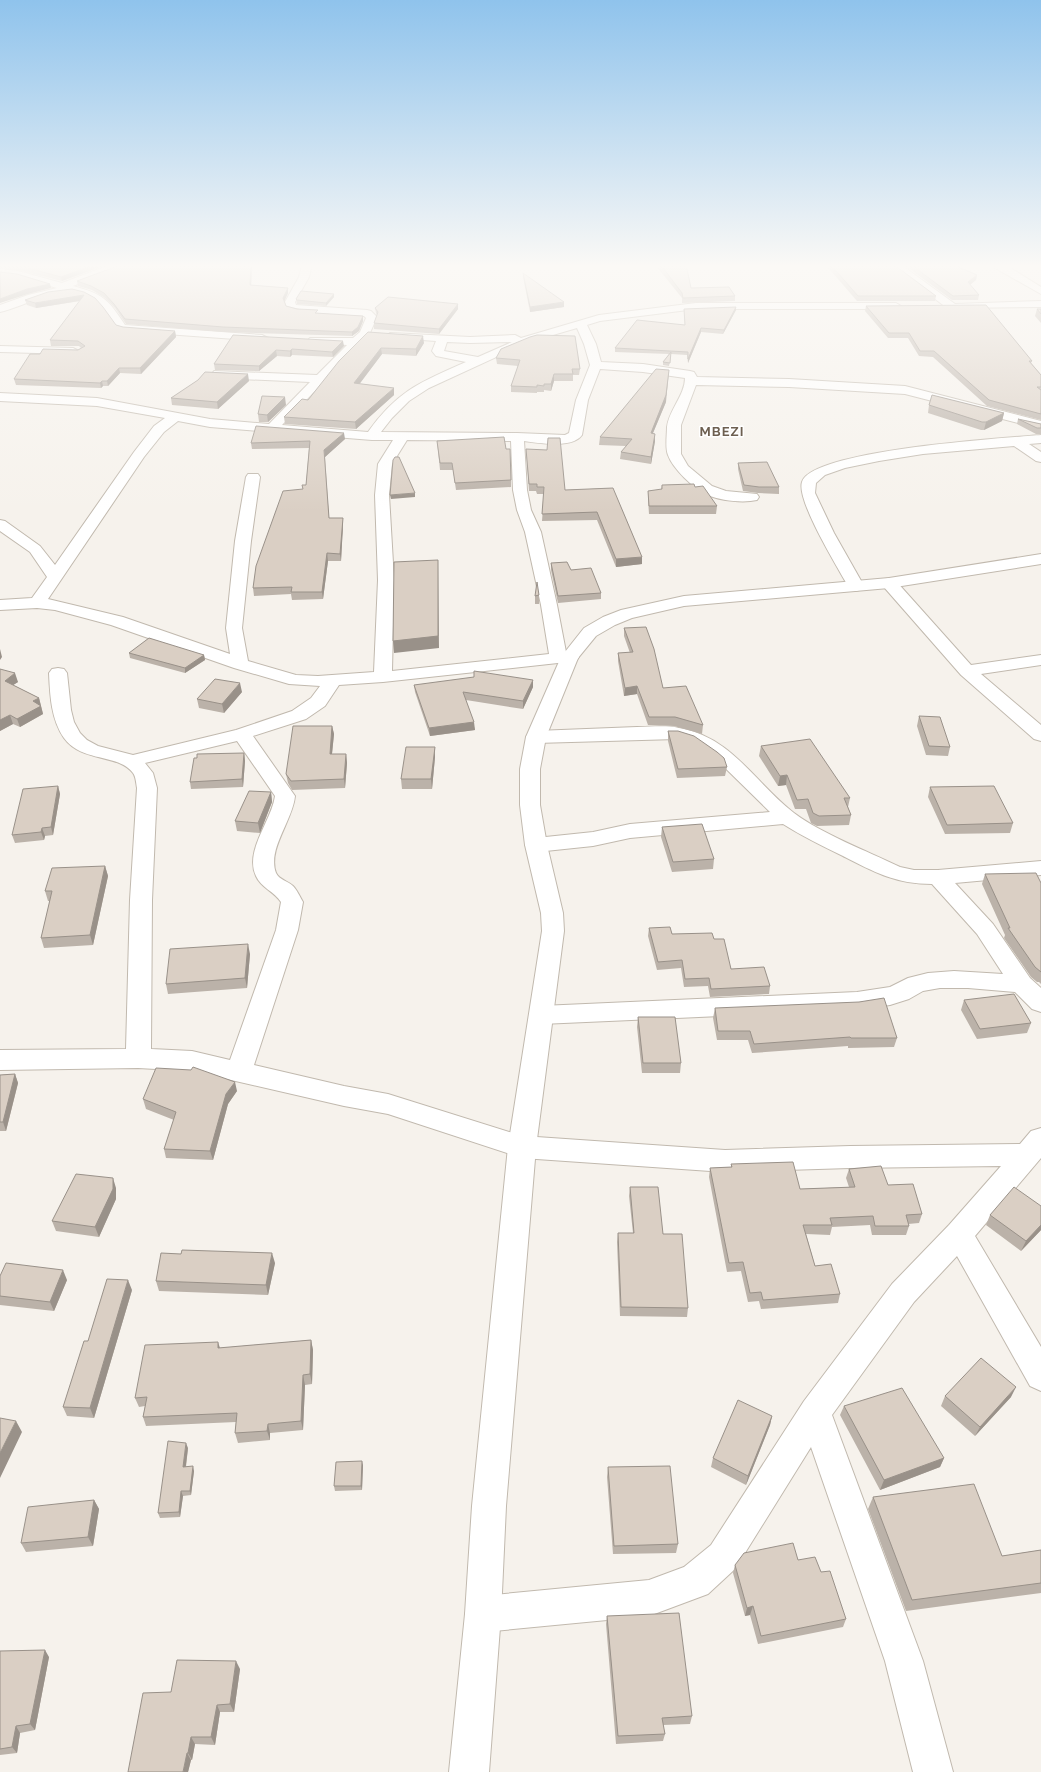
<svg xmlns="http://www.w3.org/2000/svg" width="1041" height="1772" font-family="Raleway,sans-serif">
<rect width="100%" height="100%" fill="#f6f2ec"/>
<g fill="none" stroke-linecap="round" stroke-linejoin="round">
<g stroke="#c1b9ae" stroke-width="2">
<path id="minor" d="M112,264H126L125,266L73,286C103,294 108,299 125,325L262,335L268,338L262,341L124,331L117,329C111,320 106,309 97,302C67,278 31,305 0,312V305L28,295L57,288L18,277L0,275V269L18,271L62,283Z
M302,264H312L309,277L295,302L296,305L367,310L371,311L377,317L369,335L282,425L368,432C398,390 421,382 466,362L436,356L432,351L436,341L394,338L388,335L390,333L470,337L515,335L521,338L599,315L696,303H896L901,306L896,309H696L600,321L587,325L596,344L601,362L643,364L690,371L694,372L697,377L789,379L905,386L1041,421V429L905,394L789,387L696,385L681,425V454L688,466L712,486L726,491L757,494L759,497L757,500C744,503 721,501 708,495C694,489 673,469 668,455C665,448 667,435 667,427C669,410 685,395 685,378L643,372L600,369L588,400L582,435C572,449 539,443 524,441L527,490L531,510L541,532L557,605L566,652L576,653L579,657L576,661L383,682L339,685L325,706L306,719L253,736L295,796C293,820 267,849 276,873C279,880 288,881 293,886C297,890 300,897 303,902L298,930L254,1065L344,1086L388,1094L522,1136L725,1150L850,1146L1020,1144L1031,1131L1041,1128V1158L975,1236L1041,1347V1391L1030,1386L957,1256L914,1302L832,1415L923,1661L953,1772H913L885,1661L811,1447L735,1569L708,1594L649,1616L483,1632L470,1627L465,1614L470,1601L483,1596L649,1580L684,1567L711,1545L804,1401L892,1284L949,1225L1001,1166L850,1168L725,1172L522,1158L388,1114L344,1106L192,1071L138,1068L0,1070V1050L126,1049L130,900L137,788C136,783 136,777 133,773C118,753 82,763 64,738C51,719 50,695 49,673L52,669L58,668L64,669L67,673L71,710L74,722L80,733L87,740L98,746L133,755L236,730L292,711L311,698L320,686L289,684L234,668L111,625L55,610L37,608L0,610V600L32,598L47,577L30,552L0,531V520L5,521L40,546L55,565L134,452L154,426L165,418L97,406L0,401V393L97,398L210,419L269,424L310,382L218,378L214,377L212,374L214,371L317,375L347,345L314,343L310,342L308,340L310,338H353L360,332L366,318L364,316L298,312L287,309L285,302L299,277ZM577,328L584,344L590,365L576,400L569,433L565,435L517,433L381,432L392,418L409,401L429,388L529,342ZM447,342L470,343L512,342L478,357L444,351ZM178,421L210,427L372,440H393L378,464L375,495L378,580L374,672L318,676L296,675L248,661L242,628L251,541L260,477L258,474H248L246,477L235,541L226,628L230,654L123,617L48,599L144,457L164,432ZM407,440L511,441L513,490L517,510L525,532L541,605L549,654L392,671L394,580L389,495L392,464ZM237,741L275,796C272,820 244,851 256,876C261,888 274,891 281,902L276,930L230,1060L192,1051L151,1049L152,900L157,788L153,773L145,763Z
M889,264H900L955,304L1041,301V307L947,308Z
M994,264H1004L1041,287V294L995,268Z
M0,346L73,348L79,351L73,354L0,352Z
M1041,435V443L1029,444L1041,452V462L1036,461L1014,446L923,454L879,461L845,468L825,475L816,483L815,493L834,533L864,586L862,589L856,591L850,589L848,586C838,568 796,500 802,482C812,450 1005,438 1041,435Z
M889,578L895,580L971,665L1041,655V665L981,674L1041,725V741L1034,739L961,675L883,586L881,583L883,580Z
M637,727C651,727 666,725 679,728C732,737 755,783 794,813C822,834 867,851 900,867L914,870H938L1041,861V875L955,883L993,924L1030,978L1041,988V1012L1032,1009L1015,992L968,988H940L923,991L909,999L890,1005L857,1010L541,1024L532,1021L529,1015L532,1009L541,1006L857,992L890,987L908,978L928,973L954,971L1003,974L977,934L932,884C896,884 874,872 843,856C822,846 802,836 783,824L630,838L593,846L536,852L529,850L525,845L529,840L536,838L593,832L630,824L770,812L717,760L694,744L677,739L536,743L529,741L526,737L529,733L536,731Z"/>
</g>
<g stroke="#c1b9ae" stroke-width="2">
<path id="tertiary" d="M1041,554V564L889,588L684,606L632,618L615,625L596,636L578,658L546,737L540,769V805L547,845L563,913L564,931L536,1147L506,1506L501,1614L489,1772H449L465,1614L472,1506L508,1147L542,931L541,913L525,845L520,805V769L526,737L561,657L584,628L603,617L621,610L684,596L889,578Z"/>
</g>
<use href="#minor" fill="#fff" fill-rule="evenodd"/>
<use href="#tertiary" fill="#fff" fill-rule="evenodd"/>
</g>
<path fill="#bbb2a9" d="M0,264H108L62,281L18,270L0,268Z
M199,264H301L252,265L251,285L288,288V293L284,301L286,306L318,313L363,321L359,331L352,336L224,332L126,324L115,308L105,298L92,290L78,286L77,281L187,267Z
M656,264H686L691,288L735,296V301L682,303V298L657,267Z
M825,264H893L936,296L935,301H857Z
M903,264H951L977,275L976,280L970,285L979,295L978,300H952Z
M523,273L564,307L530,312L523,277Z
M72,289L116,325L123,327L175,331L176,337L141,374L120,373L108,386H103L101,388L16,385L14,379L40,354L78,350L81,348L79,346H51L50,340L80,301L36,308L27,305L25,300Z
M334,297L326,306L297,304L296,299Z
M866,306L1032,361L1031,363L1041,375V420L987,406L933,357L919,356L908,338H888L865,311Z
M375,308L458,309L439,334L374,329V323L377,315L376,313Z
M684,309L736,310L723,334L701,332L688,363L687,355L671,354L669,366L663,365V362L669,354L615,352V348L685,325Z
M1037,309H1041V323L1035,316Z
M368,332L424,343L416,356L382,354L359,384L394,395L356,429L285,424L284,417L308,400Z
M233,335L344,346L333,357L292,355L290,357L277,356L259,371L215,370L214,364Z
M501,349L580,369L579,375H573V381H554L551,391L544,390V392H537V393L511,392V386L518,366L497,364L496,358Z
M249,381L218,409L172,405L171,398Z
M666,402L653,433L655,434V441L651,464L620,459L621,452L626,446L599,445L600,437Z
M286,405L268,422H259L258,414Z
M929,405L1004,413L1002,421L984,430H981L928,413Z
M1018,419L1041,424V434H1036L1017,424Z
M345,439L325,457L329,518L343,525L341,561H328L323,599L292,600L291,594L254,596L253,588L303,489L306,485L309,448L252,449L251,443Z
M437,441L511,480V487L456,490L453,470H440Z
M526,449L565,490L613,488L642,564L616,567L597,520L542,521L544,494H537L536,491H529Z
M738,463L779,487V494L758,493L743,491L738,469Z
M662,485L695,487L717,506L716,514H649L648,499V491L661,490Z
M551,563L571,570L601,593V599L558,603L551,570Z
M539,595V604H535V596Z
M624,628L663,688L703,725L702,734L674,726L648,725L637,694L624,696L618,661V653H630L624,636Z
M129,653L204,655L205,660L185,673L130,658Z
M0,669L18,682L13,685L39,698L43,714L20,727L13,724L0,731Z
M414,685L533,687L523,709L466,700L475,730L430,736L415,692Z
M242,692L224,713L199,708L197,699Z
M919,716L950,747L948,756L926,755L917,726Z
M332,726L334,734L332,754H346L347,763L345,788L292,790L288,783L286,774Z
M668,731L727,767L725,776L677,778L668,741Z
M761,746L850,798L848,807L851,815L849,825L817,826L811,823L806,809H795L786,785L778,786L759,756Z
M435,747V757L432,789H402L401,779Z
M244,753L245,761L243,787L191,789L190,782Z
M58,786L60,794L53,835L45,836L44,840L15,843L12,835Z
M930,787L1013,823L1010,833L945,834L928,797Z
M271,792L272,802L260,833L237,831L235,821Z
M662,827L714,859L713,869L672,872L661,837Z
M105,866L108,876L93,945L44,948L41,938L50,901H48L45,891Z
M985,874L1041,883V984L1039,982H1037L1031,977L1004,938L1005,935L982,884Z
M649,928L672,934L714,939L731,969L770,986L769,994L710,997L708,986L684,987L681,968L657,970L648,936Z
M250,954L247,988L168,994L166,984Z
M964,1000L1031,1023L1027,1033L977,1039L961,1010Z
M715,1008L897,1038L894,1047L848,1048V1046L752,1053L748,1040H717L713,1018Z
M638,1017L681,1063L680,1073H642L637,1027Z
M15,1074L18,1083L6,1131H0V1075Z
M237,1091L228,1104L213,1160L166,1158L164,1149L174,1120L146,1109L143,1099Z
M731,1164L800,1189L849,1187L846,1178L849,1169L888,1185L922,1214L919,1223L908,1224L909,1226L906,1235H872L870,1225L832,1227L830,1235L806,1234L815,1266L840,1294L838,1303L761,1309L759,1301L748,1302L741,1271L727,1272L709,1177L710,1168L731,1167Z
M630,1187L663,1234L688,1308L687,1317L620,1316L617,1242L618,1233H633L629,1196Z
M116,1188V1199L99,1237L56,1231L52,1221Z
M1041,1206V1230L1021,1251L986,1225L990,1215Z
M181,1254L275,1263L268,1295L159,1291L156,1281Z
M0,1276L67,1280L54,1311L0,1305Z
M132,1290L94,1418L67,1416L63,1407L88,1341Z
M311,1340L313,1350L312,1384L305,1385L303,1430L270,1433V1440L238,1443L235,1433L236,1422L146,1426L143,1417L145,1406L139,1407L135,1398L220,1348Z
M945,1396L1011,1397L975,1436L941,1406Z
M844,1406L944,1458L940,1467L880,1490L840,1415Z
M772,1416L770,1425L746,1485L711,1467L713,1458Z
M188,1448L186,1467L194,1471L191,1495L183,1496L180,1517L160,1518L158,1513Z
M363,1465L362,1490L335,1491L334,1486Z
M608,1467L678,1544L676,1553L613,1554L607,1477Z
M873,1497L1002,1556L1041,1550V1593L906,1611L868,1509Z
M94,1500L99,1509L93,1546L26,1552L21,1543Z
M798,1560L846,1619L843,1627L758,1644L750,1615L745,1616L733,1573L735,1565Z
M607,1616L692,1716L690,1724L663,1725L665,1734L663,1741L616,1744L606,1624Z
M0,1651L49,1657L35,1730L20,1733L17,1753L0,1755Z
M240,1669L234,1712H220L215,1745L195,1744L192,1760H191L188,1772L171,1692Z"/>
<path fill="#999189" d="M96,264H108L62,281L61,277Z
M251,264H252L251,289L250,285Z
M977,275L976,280L967,287L968,282Z
M50,284L51,288L28,294L0,303V299L27,289Z
M288,288V293L284,302L283,298Z
M334,294V297L326,306V303Z
M84,295L85,300L36,308L35,303Z
M564,302V307L530,312V307Z
M458,304V309L439,334V329Z
M736,307V310L723,334L724,330Z
M363,316V321L359,331L352,336V332Z
M701,328V332L688,363V359Z
M175,331L176,337L141,374L140,368Z
M423,336L424,343L416,356V349Z
M343,341L344,346L333,357L332,352Z
M381,348L382,354L355,390L354,383Z
M292,349V355L290,357V351Z
M276,350L277,356L259,371V366Z
M119,368L120,373L108,386L107,381Z
M669,370L666,402L650,440L651,433Z
M248,374L249,381L218,409L217,402Z
M554,374V381L551,391V384Z
M102,381L103,386L101,388L100,383Z
M394,388V395L356,429L355,422Z
M285,397L286,405L268,422L267,415Z
M1004,413L1002,421L984,430L986,422Z
M344,433L345,439L325,457L324,450Z
M655,434V441L651,464V457Z
M415,493V497L391,499L390,495Z
M343,518V525L341,561L340,554Z
M327,553L328,561L323,599L322,592Z
M642,557V564L616,567V559Z
M438,560L439,648L394,653L393,641Z
M0,649L2,657L0,660Z
M204,655L205,660L185,673V668Z
M15,673L18,682L7,689L5,681Z
M533,680V687L523,709V701Z
M240,683L242,692L224,713L222,704Z
M637,686V694L624,696L625,688Z
M39,698L43,714L20,727L17,719L33,701Z
M10,715L13,724L0,731V720Z
M474,722L475,730L430,736L429,728Z
M332,726L334,734L331,763L330,754Z
M435,747V757L432,789L431,779Z
M244,753L245,761L243,787L242,779Z
M346,754L347,763L345,788L344,779Z
M787,775L786,785L778,786L780,776Z
M58,786L60,794L53,835L51,827Z
M271,792L272,802L260,833L258,823Z
M42,828L45,836L44,840L41,832Z
M105,866L108,876L93,945L90,935Z
M248,944L250,954L247,988L245,978Z
M15,1074L18,1083L6,1131L3,1122Z
M235,1082L237,1091L228,1104L213,1160L210,1151L226,1094Z
M113,1178L116,1188V1199L99,1237L95,1227Z
M1041,1225V1230L1021,1251L1026,1241Z
M272,1253L275,1263L268,1295L266,1285Z
M63,1270L67,1280L54,1311L50,1302Z
M128,1280L132,1290L94,1418L90,1408Z
M311,1340L313,1350L312,1384L310,1374Z
M218,1342L221,1351L218,1348Z
M303,1375L305,1385L303,1430L301,1421Z
M1016,1387L1011,1397L975,1436L980,1427Z
M772,1416L770,1425L746,1485L748,1476Z
M16,1421L22,1432L0,1478V1453Z
M268,1424L270,1433V1440L267,1431Z
M186,1443L188,1448L185,1472L183,1467Z
M944,1458L940,1467L880,1490L884,1480Z
M362,1461L363,1465L362,1490L361,1486Z
M193,1466L194,1471L191,1495L190,1491Z
M181,1491L183,1496L180,1517L179,1512Z
M94,1500L99,1509L93,1546L88,1537Z
M753,1606L750,1615L745,1616L747,1608Z
M45,1650L49,1657L35,1730L30,1724Z
M236,1661L240,1669L234,1712L230,1704Z
M217,1705L220,1712L215,1745L211,1737Z
M16,1726L20,1733L17,1753L12,1747Z
M191,1737L195,1744L192,1760L188,1753Z
M187,1753L191,1760L188,1772H183Z"/>
<path fill="#dacfc4" stroke="#999189" d="M2,264H96L61,277L17,265Z
M123,264H180L187,267L199,264H251L250,285L288,288L283,298L286,306L297,309L318,310L315,313L363,316L358,327L352,332L223,327L125,319L114,304L104,293L91,286L77,281Z
M660,264H686L691,288L729,287L735,296L683,298L682,293Z
M830,264H893L936,296H858Z
M910,264H951L977,275L968,282L979,295L953,296Z
M0,272L17,274L50,284L27,289L0,299Z
M523,273L564,302L530,307Z
M72,289L84,292L95,298L103,307L116,325L123,327L175,331L140,368H119L107,381H102L100,383L14,379L30,354H40L43,349L78,350L85,346L78,341L50,340L84,295L35,303L25,300L48,292Z
M301,291L334,294L326,303L297,300L296,299Z
M388,297L458,304L439,329L374,323L378,312L375,308Z
M986,305L1032,361H1029L1041,375V387H1037L1041,390V414L989,400L934,351H920L909,333H889L866,306Z
M736,307L724,330L701,328L688,359V352L615,348L637,320L685,325L684,309Z
M1037,309H1041V314Z
M368,332L423,336L416,349L381,348L354,383L394,388L355,422L284,417L302,399L308,400L339,361Z
M233,335L343,341L332,352L292,349L290,351L276,350L259,366L214,364Z
M537,335L575,336L580,369H572L573,374H554L551,384H544V386L537,385V387L511,386L520,360L496,358L501,349L530,337Z
M671,352L670,363L663,362Z
M656,369L669,370L666,395L651,433L655,434L651,457L621,452L632,439L600,437Z
M205,372L248,374L217,402L171,398L198,380Z
M932,395L1004,413L986,422H982L929,405Z
M262,396L285,397L267,415L258,414Z
M1018,419L1041,424V428H1037Z
M256,426L344,433L324,450L329,518H343L340,554L327,553L322,592H291L292,587L253,588L256,566L283,491L303,489L302,485H306L310,441L251,443Z
M504,437L506,449H510L511,480L455,483L452,463H440L437,441Z
M548,438H560L565,490L613,488L642,557L616,559L597,512L542,514L544,487H537V484H529L526,449L547,450Z
M395,457H399L415,493L390,495L393,460Z
M767,462L779,487H759L744,485L738,463Z
M694,484L695,487L703,486L717,506H649L648,491L662,489V485Z
M438,560V636L393,641L394,562Z
M567,562L571,570L591,568L601,593L558,596L551,563Z
M537,582L539,595L535,596Z
M646,627L654,649L663,688L686,686L703,725L675,717H649L637,686L625,688L618,653L633,652L624,628Z
M149,638L204,655L185,668L129,653Z
M0,669L15,673L5,681L39,698L33,701L41,706L17,719L10,715L0,720Z
M474,671L533,680L523,701L463,692L474,722L429,728L414,685L474,677Z
M215,679L240,683L222,704L197,699Z
M919,716L940,717L950,747L929,746Z
M293,726H332L330,754H346L344,779L291,781L286,774Z
M668,731H678L694,736L717,752L724,758L727,767L678,769Z
M810,739L850,798H844L851,815L819,816L813,813L808,799L797,800L787,775L780,776L761,746Z
M406,747H435L431,779H401Z
M244,753L242,779L190,782L194,758H197V754Z
M58,786L51,827L42,828L41,832L12,835L23,789Z
M994,786L1013,823L947,825L930,787Z
M249,791L271,792L258,823L235,821Z
M702,824L714,859L673,862L662,827Z
M105,866L90,935L41,938L52,891H45L52,868Z
M1036,873L1041,883V972L1035,967L1008,928H1010L985,874Z
M670,927L672,934L712,933L714,939H724L731,969L764,967L770,986L711,989L709,978L685,979L682,960L658,962L649,928Z
M248,944L245,978L166,984L170,949Z
M1014,994L1031,1023L980,1029L964,1000Z
M884,998L897,1038H851L850,1037L754,1044L750,1031H718L715,1008L859,1002Z
M638,1017H675L681,1063H643Z
M193,1067L235,1082L226,1094L210,1151L164,1149L176,1112L143,1099L156,1068L191,1070Z
M15,1074L3,1122H0V1075Z
M793,1162L800,1189L855,1187L849,1169L881,1166L888,1185L913,1184L922,1214L906,1215L909,1226H875L873,1216L830,1218L832,1225H803L815,1266L831,1264L840,1294L763,1300L761,1292L750,1293L743,1262L729,1263L710,1168L732,1167L731,1164Z
M76,1174L113,1178V1189L95,1227L52,1221Z
M630,1187H658L663,1234H682L688,1308L621,1307L618,1233H634Z
M1014,1187L1041,1206V1225L1026,1241L990,1215Z
M182,1250L272,1253L266,1285L156,1281L161,1253L181,1254Z
M6,1263L63,1270L50,1302L0,1296V1276Z
M107,1279L128,1280L90,1408L63,1407L84,1341H88Z
M311,1340L310,1374L303,1375L301,1421L268,1424L267,1431L235,1433L237,1413L143,1417L147,1397L135,1398L145,1345L218,1342V1348Z
M981,1358L1016,1387L980,1427L945,1396Z
M902,1388L944,1458L884,1480L844,1406Z
M738,1400L772,1416L748,1476L713,1458Z
M0,1418L16,1421L0,1453Z
M168,1441L186,1443L183,1467L193,1466L190,1491H181L179,1512L158,1513Z
M362,1461L361,1486H334L336,1462Z
M670,1466L678,1544L614,1546L608,1467Z
M974,1484L1002,1556L1041,1550V1583L912,1600L873,1497Z
M94,1500L88,1537L21,1543L28,1507Z
M793,1543L798,1560L815,1557L821,1572L830,1571L846,1619L761,1636L753,1606L747,1608L735,1565L744,1553Z
M679,1613L692,1716L662,1718L665,1734L618,1736L607,1616Z
M45,1650L30,1724L16,1726L12,1747L0,1749V1651Z
M177,1660L236,1661L230,1704L217,1705L211,1737H191L188,1753H187L183,1772H128L143,1693L171,1692Z"/>
<linearGradient id="sky" x2="0" y2="1"><stop stop-color="#8fc3ec"/><stop offset="0.52" stop-color="#fbf9f6"/><stop offset="1" stop-color="#fbf9f6" stop-opacity="0"/></linearGradient>
<rect width="1041" height="512" fill="url(#sky)"/>
<g text-anchor="middle" stroke-width="3" stroke-linejoin="round" paint-order="stroke">
<g font-size="13" font-weight="bold" letter-spacing="1" fill="#6d5f50" stroke="#fff">
<text x="722" y="436">MBEZI</text>
</g>
</g>
</svg>
